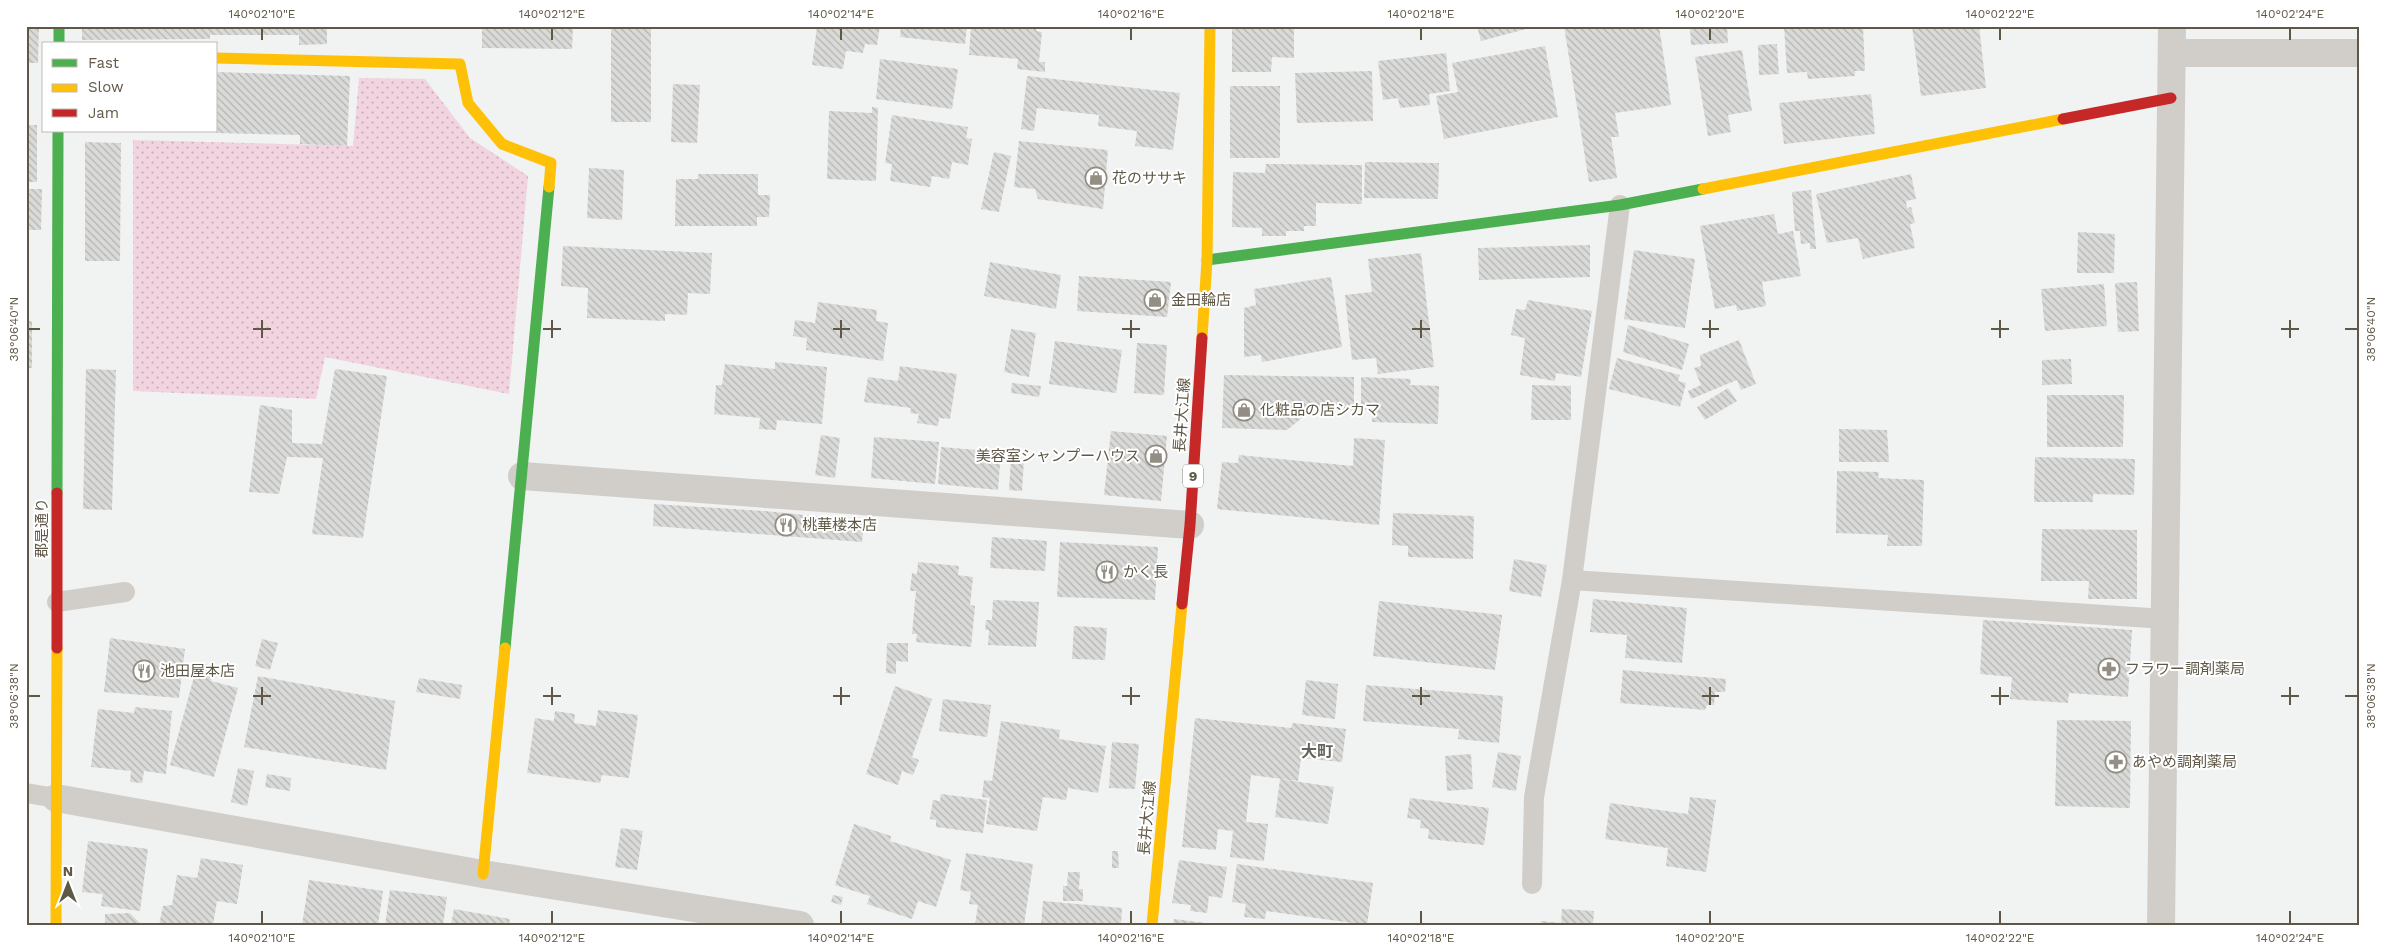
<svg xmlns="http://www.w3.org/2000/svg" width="2385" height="951" font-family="'Work Sans','Noto Sans JP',sans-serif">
<defs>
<pattern id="park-dots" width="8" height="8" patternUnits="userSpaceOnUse" patternTransform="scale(1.25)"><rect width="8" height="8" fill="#f2d4e0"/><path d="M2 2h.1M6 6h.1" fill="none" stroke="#c7afb7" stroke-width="1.8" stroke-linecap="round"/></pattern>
<pattern id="building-back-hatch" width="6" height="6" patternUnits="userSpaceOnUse" patternTransform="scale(1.25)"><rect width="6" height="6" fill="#dadbd9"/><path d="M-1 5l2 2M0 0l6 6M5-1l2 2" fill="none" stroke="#b4b4b2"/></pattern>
</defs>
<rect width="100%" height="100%" fill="#f1f2f2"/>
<path fill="url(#park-dots)" d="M359,78L425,79L470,138L528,176L509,394L325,357L316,399L133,391V140L353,146Z"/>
<path fill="url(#building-back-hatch)" d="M26,26H39L38,63H26Z
M82,26H327V44L299,45V35H210V39L82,40Z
M482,26H573L572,49L482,48Z
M611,26H651V122H611Z
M817,26H880L877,45L865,44L863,53L846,51L843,69L812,65Z
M901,26H967L965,44L900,37Z
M971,26H1037L1036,31L1042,32L1039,62H1045V72L1017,69L1018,59L969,55Z
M1232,26H1294V58L1272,57L1271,72H1232Z
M1477,26H1534V27L1481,41Z
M1564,26H1659L1671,105L1615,113L1619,137H1611L1617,178L1589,182Z
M1690,26H1727L1728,43L1691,45Z
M1784,26H1863L1865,71H1855V76L1808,79L1807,72L1787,73Z
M1912,26H1979L1986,88L1921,96Z
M1777,44L1779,74L1759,75L1758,45Z
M1545,46L1558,117L1444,139L1436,96L1458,92L1452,63Z
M1742,50L1752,111L1728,115L1731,132L1708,136L1695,57Z
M1446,53L1450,91L1429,94L1430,105L1400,108L1398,98L1383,100L1378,61Z
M880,59L958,69L952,109L876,99Z
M1372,71L1373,121L1297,123L1295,73Z
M216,72L350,76L347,146L300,144V135L216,133Z
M1027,76L1180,93L1173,150L1135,146L1137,131L1098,126L1099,115L1037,108L1034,131L1021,129Z
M673,84L700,85L697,143L671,142Z
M1230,86H1280V158H1230Z
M1871,94L1875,134L1784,144L1779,103Z
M872,107L878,108L876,181L827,179L829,111L872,113Z
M892,115L968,127L966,138L972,139L968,165L952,162L949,179L932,176L930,187L890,181L892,164L885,163Z
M26,125H37V182H26Z
M1019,141L1108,150L1103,209L1038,199L1035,189L1014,187Z
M85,142L121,143L120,261H85Z
M994,152L1011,156L999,212L981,209Z
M1365,162L1439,163L1438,199L1364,198Z
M1266,164L1362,165V204L1316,203V226H1304V231H1286V236H1262V228L1232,227L1233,172L1265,173Z
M589,168L624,170L622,220L587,218Z
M698,174H758V195H770L769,217H757V226H675L676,179H698Z
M1911,174L1916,199L1906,201L1907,208L1911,207L1915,223L1910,224L1915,248L1863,259L1858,238L1827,243L1816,194Z
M26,189H42L41,230H26Z
M1811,190L1816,249H1810V243L1801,244L1800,231H1795L1792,192Z
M1774,214L1778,234L1793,231L1801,276L1762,282L1766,306L1737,311L1736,305L1715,309L1700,226Z
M2078,232L2115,234L2114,273H2077Z
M1590,245V277L1479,280L1478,248Z
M563,246L712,253L710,294L688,293L687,315L665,314V321L587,318L588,288L561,286Z
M1634,250L1695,259L1685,328L1624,319Z
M1421,253L1434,367L1378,374L1376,358L1352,360L1345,295L1372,292L1368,259Z
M990,262L1061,275L1056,309L984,296Z
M1079,276L1171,282L1167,317L1077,311Z
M1331,277L1342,347L1262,362L1261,355L1244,357V308L1256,305L1254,289Z
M2137,282L2139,331L2118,332L2115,283Z
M2104,284L2107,326L2045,331L2041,289Z
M1528,300L1592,311L1581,377L1556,373L1555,381L1520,375L1525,338L1511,335L1516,309L1525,310Z
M818,302L877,310L876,321L888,323L883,361L806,350L807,338L793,336L795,320L815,323Z
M26,321H32V368H26Z
M1628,325L1689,344L1682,370L1623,352Z
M1011,329L1036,333L1029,377L1004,372Z
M1739,340L1756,384L1741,390L1737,380L1691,399L1688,391L1701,385L1694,368L1701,366L1700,355Z
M1055,341L1122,350L1116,393L1049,384Z
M1137,343L1167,345L1164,395L1134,393Z
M1617,358L1680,375L1678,381L1686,383L1680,407L1609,389Z
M2071,359L2072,384L2042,385V360Z
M775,362L827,367L822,424L777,420L776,430L759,429L760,418L714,414L716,385H722L725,364L775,369Z
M900,366L957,374L950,419L939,418L938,426L917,423L919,414L910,413L911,408L864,402L868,377L898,381Z
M86,369L116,370L112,510L83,509Z
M335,369L387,376L363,538L312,534L323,458L287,457L279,494L249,492L260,405L292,410V443L322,444Z
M1224,375L1354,377V410L1313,409L1287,430L1222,428Z
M1361,377L1411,379L1410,385L1439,386L1438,424L1372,422L1373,410H1361Z
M1012,383L1041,386L1039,397L1011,393Z
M1532,385L1571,386V420H1531Z
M1728,388L1737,401L1705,420L1697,407Z
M2047,395H2124L2123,447H2047Z
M1839,429L1887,430L1889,462H1839Z
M1111,431L1167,436L1161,501L1104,495Z
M821,435L840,438L835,478L815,475Z
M874,437L939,442L935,484L871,478Z
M1354,438L1385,440L1379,525L1217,509L1222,462L1238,463L1239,455L1353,466Z
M941,447L1001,452L998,490L938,484Z
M2035,457L2135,459L2134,495L2093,494V502H2034Z
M1011,458L1024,459L1022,491L1009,490Z
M1837,471L1879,472L1878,478L1924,480L1922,546H1887L1888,535L1836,533Z
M654,504L765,511L864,521L862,542L653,526Z
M1393,513L1474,516L1473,559L1408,557V546L1392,545Z
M2042,529L2137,530V599H2088L2089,581H2041Z
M992,537L1047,541L1045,571L990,568Z
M1060,542L1158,547L1155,600L1057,597Z
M1514,559L1547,565L1541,597L1509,591Z
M918,562L959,566L958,575L973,577L970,605L975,606L971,647L916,642L917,634H912L916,591H910L912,573L917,574Z
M1593,599L1687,608L1682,663L1625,658L1627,635L1590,632Z
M993,600L1039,602L1036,647L988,645L989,630H985L986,620H992Z
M1379,601L1502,615L1495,670L1373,656Z
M1983,620L2132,630L2128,697L2069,693L2068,703L2010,699L2012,677L1980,674Z
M1074,626L1107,628L1105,660L1072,659Z
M110,638L185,649L179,698L104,692Z
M262,639L278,643L270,670L255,666Z
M887,643H908V662L896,661V674L886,673Z
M26,653H29V690H26Z
M198,662L215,667L211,681L238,688L214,777L170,765Z
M1623,670L1726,679L1725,692H1715L1714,705H1707L1705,710L1620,703Z
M258,676L395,701L386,770L244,747Z
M419,678L462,685L460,699L416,692Z
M1306,680L1338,684L1335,719L1302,715Z
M1366,685L1503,696L1499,743L1458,739L1459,729L1363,721Z
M895,686L932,699L912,757L919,760L913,775L902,771L898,785L866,774Z
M943,699L991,705L987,737L939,731Z
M135,707L172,711L166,774L144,771L142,783L130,782L131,771L91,767L98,709L134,713Z
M598,710L638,715L629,778L602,775L600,783L527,773L535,718L554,721L555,711L575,714L574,723L596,726Z
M1195,718L1291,728L1293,723L1346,729L1342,762L1301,758L1298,781L1251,775L1246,822L1268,824L1264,861L1230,857L1233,831L1218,829L1216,850L1182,847Z
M2057,720L2131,721L2130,808L2055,806Z
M1001,721L1060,730L1059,739L1106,746L1098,793L1068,788L1066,800L1043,797L1037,831L986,824L990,798L982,797L984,780L992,781Z
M1112,742L1139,744L1135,789L1109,788Z
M1498,752L1521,756L1516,791L1492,787Z
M1471,754L1473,789L1447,791L1445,756Z
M238,768L254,771L247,806L231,802Z
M267,774L291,778L290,791L265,787Z
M1280,779L1334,787L1328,824L1275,817Z
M941,794L987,800L983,833L936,827V820L930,819L933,800L940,801Z
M1690,797L1716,800L1706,872L1666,866L1668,848L1605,839L1610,803L1688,814Z
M1410,798L1489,808L1484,845L1428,839L1429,829L1420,828L1421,820L1407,818Z
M854,824L891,836L890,841L951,860L936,907L918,901L912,919L867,904L870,896L835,885Z
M621,828L643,831L637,870L615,867Z
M88,841L148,849L140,911L101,906L103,894L82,892Z
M1112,851H1118L1119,868H1112Z
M966,853L1033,864L1024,925H975L978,905L969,904L971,892L960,890Z
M201,858L243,865L237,904L217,901L213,925H159L163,906L172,905L177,875L197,878Z
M1179,860L1227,867L1222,898L1209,896L1207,913L1190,911L1191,905L1172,903Z
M1237,864L1373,883L1367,925L1266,911L1265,919L1244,917L1246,904L1232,902Z
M1068,872H1080L1079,889H1083V901H1063V886H1067Z
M309,880L383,891L378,925H302Z
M390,890L447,897L443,925H385Z
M833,895L843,897L841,905L831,902Z
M1043,901L1122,908L1121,925H1041Z
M454,909L510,919L509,925H451Z
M1562,909L1594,911L1593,925H1540L1541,921L1561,923Z
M130,913L142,925H105V914Z
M1174,919L1214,924V925H1173Z"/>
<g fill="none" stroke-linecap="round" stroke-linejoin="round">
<path stroke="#d1ceca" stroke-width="20" d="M1572,580L2165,619
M57,602L125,592
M26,793L56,798
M1532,884L1534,797L1572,580L1620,205"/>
<path stroke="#d1ceca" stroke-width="28" d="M2172,53H2359
M522,476L1190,525
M56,798L483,874L800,925
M2161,925L2172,26"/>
<path stroke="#4caf50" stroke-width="11" d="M59,26V44
M1207,260L1620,205L1703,189
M57,493L58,131
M505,648L549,187"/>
<path stroke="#ffc107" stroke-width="11" d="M216,58L460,64L468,103L502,144L551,163L549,187
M1703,189L2063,119
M1202,338L1207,260L1210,26
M483,874L505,648
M56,925L57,648
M1152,925L1182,604"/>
<path stroke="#c62828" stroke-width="11" d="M2063,119L2171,98
M1182,604L1190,525L1202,338
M57,648V493"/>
</g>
<path fill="none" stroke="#605847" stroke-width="2" d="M262,28V40M552,28V40M841,28V40M1131,28V40M1421,28V40M1710,28V40M2000,28V40M2290,28V40M262,320V338M552,320V338M841,320V338M1131,320V338M1421,320V338M1710,320V338M2000,320V338M2290,320V338M28,329H40M253,329H271M543,329H561M833,329H850M1122,329H1140M1412,329H1430M1702,329H1719M1991,329H2009M2281,329H2299M2345,329H2358M262,687V705M552,687V705M841,687V705M1131,687V705M1421,687V705M1710,687V705M2000,687V705M2290,687V705M28,696H40M253,696H271M543,696H561M833,696H850M1122,696H1140M1412,696H1430M1702,696H1719M1991,696H2009M2281,696H2299M2345,696H2358M262,911V924M552,911V924M841,911V924M1131,911V924M1421,911V924M1710,911V924M2000,911V924M2290,911V924"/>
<defs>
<g id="shop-ring" transform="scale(1.125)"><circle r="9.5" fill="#fff" stroke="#938e83" stroke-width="1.5"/><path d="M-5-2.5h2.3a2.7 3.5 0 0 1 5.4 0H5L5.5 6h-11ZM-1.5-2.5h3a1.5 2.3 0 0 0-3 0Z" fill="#938e83"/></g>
<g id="restaurant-ring" transform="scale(1.125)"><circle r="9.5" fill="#fff" stroke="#938e83" stroke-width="1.5"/><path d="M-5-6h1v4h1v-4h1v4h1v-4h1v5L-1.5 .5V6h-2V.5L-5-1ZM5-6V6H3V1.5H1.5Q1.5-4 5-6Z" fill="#938e83"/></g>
<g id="pharmacy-ring" transform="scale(1.125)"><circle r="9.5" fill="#fff" stroke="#938e83" stroke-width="1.5"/><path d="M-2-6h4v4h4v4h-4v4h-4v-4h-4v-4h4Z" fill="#938e83"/></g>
</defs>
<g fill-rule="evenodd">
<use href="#shop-ring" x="1096" y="178"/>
<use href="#shop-ring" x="1155" y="300"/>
<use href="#shop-ring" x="1244" y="410"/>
<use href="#shop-ring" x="1156" y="456"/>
<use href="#restaurant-ring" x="786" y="525"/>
<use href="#restaurant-ring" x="1107" y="572"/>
<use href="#pharmacy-ring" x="2109" y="669"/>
<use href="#restaurant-ring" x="144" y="671"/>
<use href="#pharmacy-ring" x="2116" y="762"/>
</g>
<g text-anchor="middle" stroke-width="4" stroke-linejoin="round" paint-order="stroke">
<rect fill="#fff" stroke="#908a7e" stroke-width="1" x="1183" y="464.5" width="20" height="23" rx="4"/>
<g font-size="14" font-weight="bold" fill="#605847">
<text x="1193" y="481">9</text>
</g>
<g font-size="15" fill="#605847" stroke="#fff" text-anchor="start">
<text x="1112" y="183">花のササキ</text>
<text x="1171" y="305">金田輪店</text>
<text x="1260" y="415">化粧品の店シカマ</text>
<text x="1140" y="461" text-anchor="end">美容室シャンプーハウス</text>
<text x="802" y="530">桃華楼本店</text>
<text x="1123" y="577">かく長</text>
<text x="2125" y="674">フラワー調剤薬局</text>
<text x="160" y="676">池田屋本店</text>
<text x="2132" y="767">あやめ調剤薬局</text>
</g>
<g font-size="15" fill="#605847" stroke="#fff">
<text transform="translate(1182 415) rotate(-86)" y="5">長井大江線</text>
<text transform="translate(42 528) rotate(-90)" y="5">郡是通り</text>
<text transform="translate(1147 818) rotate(-85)" y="5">長井大江線</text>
</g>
<g font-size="16" font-weight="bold" fill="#66645c" stroke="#fff">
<text x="1317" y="757">大町</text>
</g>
</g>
<rect width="2385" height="951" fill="none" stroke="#ffffff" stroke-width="55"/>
<rect x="42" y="42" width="175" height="90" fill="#ffffff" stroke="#bfbcb5"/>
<rect x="52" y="59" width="25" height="8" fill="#4caf50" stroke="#bfbcb5"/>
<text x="88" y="68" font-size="15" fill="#605847">Fast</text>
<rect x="52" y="84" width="25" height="8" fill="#ffc107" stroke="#bfbcb5"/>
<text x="88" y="92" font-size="15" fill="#605847">Slow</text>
<rect x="52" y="109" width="25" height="8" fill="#c62828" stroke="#bfbcb5"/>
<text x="88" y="118" font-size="15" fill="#605847">Jam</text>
<g transform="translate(68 884)" stroke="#ffffff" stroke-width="4" paint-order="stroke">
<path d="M0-4L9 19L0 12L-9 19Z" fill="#605847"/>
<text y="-8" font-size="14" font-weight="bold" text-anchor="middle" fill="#605847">N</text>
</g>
<rect x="28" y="28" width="2330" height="896" fill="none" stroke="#605847" stroke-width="2"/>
<g font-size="12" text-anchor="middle" fill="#605847">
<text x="262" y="18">140°02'10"E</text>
<text x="552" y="18">140°02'12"E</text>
<text x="841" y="18">140°02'14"E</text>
<text x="1131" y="18">140°02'16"E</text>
<text x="1421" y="18">140°02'18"E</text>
<text x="1710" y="18">140°02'20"E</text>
<text x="2000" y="18">140°02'22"E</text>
<text x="2290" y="18">140°02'24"E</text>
<text transform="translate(14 329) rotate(-90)" y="4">38°06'40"N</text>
<text transform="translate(2371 329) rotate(-90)" y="4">38°06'40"N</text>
<text transform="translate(14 696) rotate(-90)" y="4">38°06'38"N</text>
<text transform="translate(2371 696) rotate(-90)" y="4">38°06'38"N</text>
<text x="262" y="942">140°02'10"E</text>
<text x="552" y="942">140°02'12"E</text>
<text x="841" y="942">140°02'14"E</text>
<text x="1131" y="942">140°02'16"E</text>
<text x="1421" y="942">140°02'18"E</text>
<text x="1710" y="942">140°02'20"E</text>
<text x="2000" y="942">140°02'22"E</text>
<text x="2290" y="942">140°02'24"E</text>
</g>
</svg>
